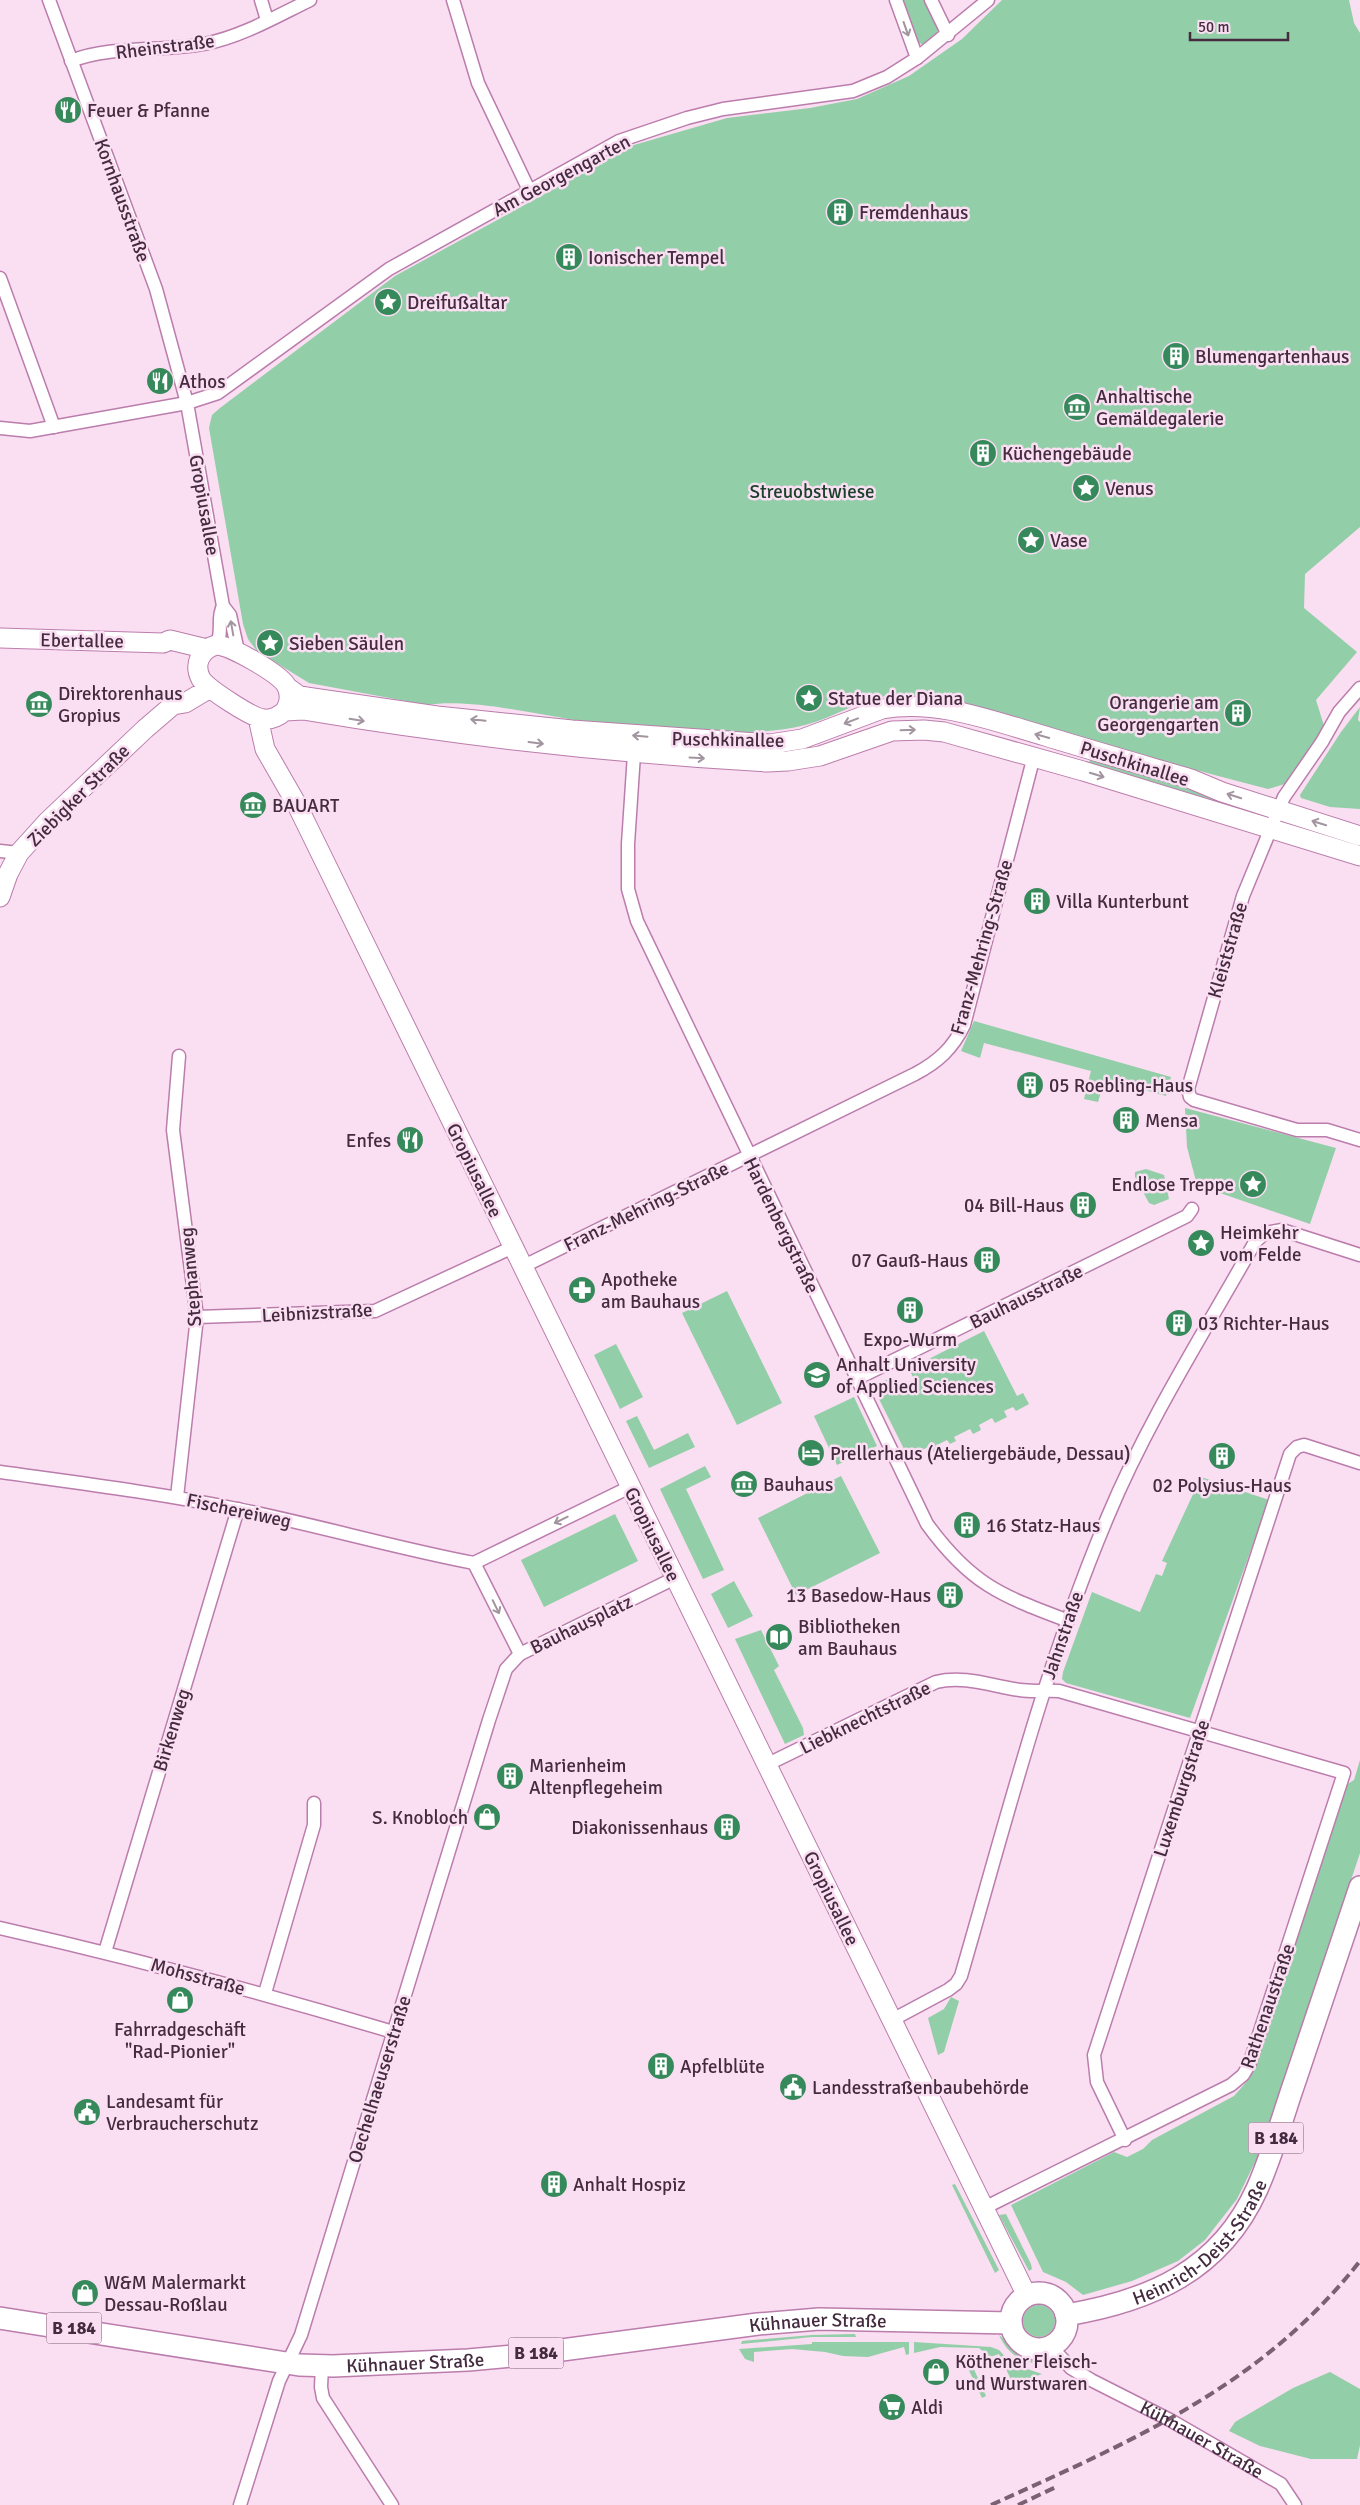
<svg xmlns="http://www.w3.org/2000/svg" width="1360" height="2505" font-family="Signika,sans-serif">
<rect width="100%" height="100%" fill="#fadef2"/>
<path fill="#92cea7" d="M902,0H925L938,27L937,34L924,45L919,43Z
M1002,0H1349L1354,23L1360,33V527L1305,574L1304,608L1357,652L1316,700L1325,729L1288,783L1268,789C1202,772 1137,754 1072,735C1016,718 958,696 900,695C865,695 837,717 805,725C762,736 716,732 672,729C643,727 614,726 586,722C540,715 471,698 427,705L309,683L257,651L248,639L243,624L209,428L212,415L220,408L395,276L634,145L727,118L810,108L857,99L909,76L962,39Z
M1360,707L1358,720L1360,722V809L1330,807L1301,798L1300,795L1341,732Z
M1091,756L1184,788L1246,806L1244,813L1088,766Z
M974,1021L1171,1077L1166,1096L1105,1079L1098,1102L1084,1099L1091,1071L984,1043L980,1058L961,1051Z
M1185,1108L1336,1148L1310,1224L1197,1185L1187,1147Z
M1146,1169L1164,1175L1169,1199L1154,1205L1149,1203L1135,1177V1172Z
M727,1291L782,1403L737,1425L682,1313Z
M984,1331L1017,1396L1023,1393L1029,1404L1016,1411L1013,1407L1004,1411L1007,1417L995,1423L992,1418L979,1425L981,1430L973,1434L970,1429L954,1437L956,1441L950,1444L947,1440L937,1445L939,1451L934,1453L930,1446L909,1457L911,1463L873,1387L888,1379L896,1393L916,1383L909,1369Z
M616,1344L643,1397L620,1409L594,1355Z
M854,1397L877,1446L837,1465L814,1416Z
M637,1416L654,1450L688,1433L695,1447L649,1468L626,1421Z
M705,1466L711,1477L686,1489L724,1570L703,1579L660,1489Z
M841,1476L880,1553L796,1595L758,1518Z
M1201,1477L1269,1500L1190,1718L1066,1683L1062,1679L1063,1672L1092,1592L1140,1612L1156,1574L1162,1576L1167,1563L1162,1561Z
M615,1514L638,1561L544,1607L521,1560Z
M734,1581L753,1616L728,1628L711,1594Z
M761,1630L779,1666L774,1670L803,1728L804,1735L785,1744L735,1639Z
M1360,1760V1853L1277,2103L1257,2158L1237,2199L1205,2240L1178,2261L1132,2281L1083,2295L1066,2282L1043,2272L1011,2205L1114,2152L1127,2157L1143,2149L1152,2140L1234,2096L1249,2079L1259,2056L1340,1789L1354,1780Z
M951,1997L959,2001L944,2052L938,2055L928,2018L944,2009Z
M955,2184L999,2270L995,2273L952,2185Z
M1006,2214L1031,2264L1032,2269L1029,2271L999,2215Z
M1023 2321a16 16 0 1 1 32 0a16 16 0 1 1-32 0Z
M855,2334L856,2337H812L741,2344L742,2341L812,2335Z
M999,2335L1020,2351L1049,2363C1026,2365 1009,2357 999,2335Z
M812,2342H909V2354L906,2355L904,2347L868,2357L843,2356L825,2352L792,2349L754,2352V2362L745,2359L739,2349L812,2344Z
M914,2342L991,2347L999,2350L1012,2364L1042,2374L1013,2384L999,2354L990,2357L979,2348L940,2347L914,2353Z
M955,2358H974L980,2361L972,2365L986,2396L982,2398L965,2362L958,2365Z
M1330,2372L1360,2389V2445L1357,2459H1311L1260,2446L1229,2431L1235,2422L1293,2388Z"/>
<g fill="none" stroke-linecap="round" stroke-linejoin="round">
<g stroke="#bb7dac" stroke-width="15">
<g id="street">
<path d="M49,0L156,289L187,403L223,606L230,615L238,651"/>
<path d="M261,0L267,20"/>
<path d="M453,0L478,83L529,190"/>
<path d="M896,0L917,58"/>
<path d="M931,0L948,35"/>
<path d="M71,61C111,45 162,52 204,44C241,37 277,16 310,0"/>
<path d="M0,278L54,427"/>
<path d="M0,428L30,431L187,403L218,393L389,269L619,141L687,118L723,109L853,91L887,77L917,58L988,0"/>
<path d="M216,645C224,632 216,619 223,606"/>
<path d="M1360,688L1339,712L1322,742L1284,797L1278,811L1243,896L1188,1089L1190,1097L1194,1100L1297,1130H1327L1360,1140"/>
<path d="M634,754L628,844V889L637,921L927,1524C970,1583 999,1595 1066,1620"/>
<path d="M0,851L19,853"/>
<path d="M522,1267L915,1074C938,1062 953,1048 964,1025L1034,756"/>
<path d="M197,1317L375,1311L513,1247"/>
<path d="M856,1379L1187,1216L1192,1209"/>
<path d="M0,1472C79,1483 159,1493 237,1509C317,1525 395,1548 474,1563"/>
<path d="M177,1497L197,1317L173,1130L179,1056"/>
<path d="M474,1563L520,1654L675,1578"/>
<path d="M474,1563L630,1487"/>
<path d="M766,1765L936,1682C964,1675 992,1686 1020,1690C1033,1692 1046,1690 1059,1691L1344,1773L1249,2065L1243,2075L1231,2085L984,2208"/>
<path d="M0,1928C133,1958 263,1993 393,2032"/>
<path d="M105,1952L238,1509"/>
<path d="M265,1993L314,1825V1803"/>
<path d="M892,2020L948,1990L956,1984L961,1976C1006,1821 1045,1665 1108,1516C1148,1420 1205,1331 1255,1242L1265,1233L1282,1230L1360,1255"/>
<path d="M1125,2140L1097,2082L1094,2055L1290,1454L1297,1447L1304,1445L1360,1463"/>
<path id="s1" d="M1051,2347L1071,2368L1091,2380L1170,2420L1281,2484L1295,2505"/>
<path d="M322,2366L321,2387L323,2398L392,2505"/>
<path d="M240,2505L279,2381L301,2335L489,1720L506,1669L520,1654"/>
</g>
</g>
<g stroke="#bb7dac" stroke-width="21">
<path id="secondary" d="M0,638L163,643L170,640L207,649
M216,645C230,645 278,673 286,685C291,694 290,703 285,711C279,716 272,720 264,719C252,718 208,689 201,679C193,664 201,649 216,645Z
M287,687L298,695L306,697L437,716L572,730L770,744L802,739L882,709C937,699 993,721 1045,736C1094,751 1143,765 1191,779L1222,792L1360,836
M285,711L303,710C457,736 611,753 767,762L788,761L820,756L892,731L924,730L944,732L1083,771L1360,856
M258,718L265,749L296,803L1027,2296
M0,897L8,874L19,853L48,821L145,729L173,705L185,703L210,688"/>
</g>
<g stroke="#bb7dac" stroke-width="24">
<g id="primary">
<circle cx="1039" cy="2321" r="28"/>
<path id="s2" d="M1066,2315C1150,2301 1220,2271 1257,2189C1273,2153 1283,2115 1296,2078C1317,2014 1339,1951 1360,1887"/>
<path id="s3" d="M0,2318L299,2365L333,2366L468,2360L524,2355L758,2324L819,2319L1011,2323"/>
</g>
</g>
<use href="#street" stroke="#fff" stroke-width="12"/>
<use href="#secondary" stroke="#fff" stroke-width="19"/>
<use href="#primary" stroke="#fff" stroke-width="21"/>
<path stroke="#7b6074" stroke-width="4" stroke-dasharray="10 5" stroke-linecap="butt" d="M991,2505C1132,2441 1262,2386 1360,2261
M1018,2505L1056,2487"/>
</g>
<defs><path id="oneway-shaft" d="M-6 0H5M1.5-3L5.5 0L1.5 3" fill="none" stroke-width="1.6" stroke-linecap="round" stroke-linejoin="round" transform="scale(1.25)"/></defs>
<g stroke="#a2959f">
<use href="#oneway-shaft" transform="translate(906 29) rotate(71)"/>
<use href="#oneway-shaft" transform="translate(232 628) rotate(-100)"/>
<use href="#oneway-shaft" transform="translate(357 720) rotate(9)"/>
<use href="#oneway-shaft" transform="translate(478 720) rotate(-174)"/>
<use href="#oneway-shaft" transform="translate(851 721) rotate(159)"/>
<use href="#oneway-shaft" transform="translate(908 730) rotate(-2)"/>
<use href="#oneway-shaft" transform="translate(640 736) rotate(-175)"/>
<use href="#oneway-shaft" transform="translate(1042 736) rotate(-164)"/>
<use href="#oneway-shaft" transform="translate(536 743) rotate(7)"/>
<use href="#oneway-shaft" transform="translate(697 758) rotate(3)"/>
<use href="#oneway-shaft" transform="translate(1097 775) rotate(17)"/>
<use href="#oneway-shaft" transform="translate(1234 796) rotate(-162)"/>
<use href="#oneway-shaft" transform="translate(1319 823) rotate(-163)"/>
<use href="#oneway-shaft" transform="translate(561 1520) rotate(154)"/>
<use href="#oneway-shaft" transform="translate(496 1607) rotate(64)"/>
</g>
<defs>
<g id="restaurant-disc" transform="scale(1.4375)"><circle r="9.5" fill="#36895a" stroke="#fadef2"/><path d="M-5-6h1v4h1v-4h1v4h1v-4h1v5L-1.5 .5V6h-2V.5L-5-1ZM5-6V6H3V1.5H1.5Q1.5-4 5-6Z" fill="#fff"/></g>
<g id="building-disc" transform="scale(1.4375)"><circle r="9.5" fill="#36895a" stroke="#fadef2"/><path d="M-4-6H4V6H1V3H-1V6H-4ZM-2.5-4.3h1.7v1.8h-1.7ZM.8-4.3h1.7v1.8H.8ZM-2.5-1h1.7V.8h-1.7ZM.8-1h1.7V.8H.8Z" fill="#fff"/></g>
<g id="sight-disc" transform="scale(1.4375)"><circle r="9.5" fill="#36895a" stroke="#fadef2"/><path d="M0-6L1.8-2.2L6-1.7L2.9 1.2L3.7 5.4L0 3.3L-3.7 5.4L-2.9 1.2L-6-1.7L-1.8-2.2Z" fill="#fff"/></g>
<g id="museum-disc" transform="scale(1.4375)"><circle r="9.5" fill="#36895a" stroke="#fadef2"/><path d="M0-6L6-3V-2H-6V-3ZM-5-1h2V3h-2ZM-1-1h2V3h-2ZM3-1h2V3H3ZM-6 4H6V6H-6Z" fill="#fff"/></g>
<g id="pharmacy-disc" transform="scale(1.4375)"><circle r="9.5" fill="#36895a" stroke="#fadef2"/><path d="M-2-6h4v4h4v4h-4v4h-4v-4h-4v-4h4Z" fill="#fff"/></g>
<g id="university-disc" transform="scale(1.4375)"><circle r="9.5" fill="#36895a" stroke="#fadef2"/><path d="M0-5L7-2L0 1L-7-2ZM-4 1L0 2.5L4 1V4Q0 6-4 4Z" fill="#fff"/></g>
<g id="hotel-disc" transform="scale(1.4375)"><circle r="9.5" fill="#36895a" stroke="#fadef2"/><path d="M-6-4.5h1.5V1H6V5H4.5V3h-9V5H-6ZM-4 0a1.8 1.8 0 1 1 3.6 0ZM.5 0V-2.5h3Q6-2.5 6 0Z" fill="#fff"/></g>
<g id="library-disc" transform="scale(1.4375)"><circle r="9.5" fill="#36895a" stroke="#fadef2"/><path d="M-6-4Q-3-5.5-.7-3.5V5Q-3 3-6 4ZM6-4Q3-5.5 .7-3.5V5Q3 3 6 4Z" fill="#fff"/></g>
<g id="shop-disc" transform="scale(1.4375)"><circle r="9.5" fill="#36895a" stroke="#fadef2"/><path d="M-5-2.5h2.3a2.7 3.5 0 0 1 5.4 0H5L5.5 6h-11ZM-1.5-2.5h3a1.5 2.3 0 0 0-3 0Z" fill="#fff"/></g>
<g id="civic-disc" transform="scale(1.4375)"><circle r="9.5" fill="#36895a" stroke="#fadef2"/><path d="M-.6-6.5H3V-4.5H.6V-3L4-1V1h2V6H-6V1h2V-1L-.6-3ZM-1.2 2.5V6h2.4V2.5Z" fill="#fff"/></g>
<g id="supermarket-disc" transform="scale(1.4375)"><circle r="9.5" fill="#36895a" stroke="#fadef2"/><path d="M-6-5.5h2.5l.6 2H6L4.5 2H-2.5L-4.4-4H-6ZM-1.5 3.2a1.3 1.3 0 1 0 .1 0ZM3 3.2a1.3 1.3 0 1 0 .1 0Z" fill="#fff"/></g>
</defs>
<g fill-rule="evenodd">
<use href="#restaurant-disc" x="68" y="110"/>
<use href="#building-disc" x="840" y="212"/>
<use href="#building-disc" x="569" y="257"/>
<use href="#sight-disc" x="388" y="302"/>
<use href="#building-disc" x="1176" y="356"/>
<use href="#restaurant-disc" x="160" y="381"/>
<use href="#museum-disc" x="1077" y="407"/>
<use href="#building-disc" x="983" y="453"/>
<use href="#sight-disc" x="1086" y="488"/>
<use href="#sight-disc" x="1031" y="540"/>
<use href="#sight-disc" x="270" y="643"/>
<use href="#sight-disc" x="809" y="698"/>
<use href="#museum-disc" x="39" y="704"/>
<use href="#building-disc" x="1238" y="713"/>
<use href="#museum-disc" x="253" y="805"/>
<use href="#building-disc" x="1037" y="901"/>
<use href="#building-disc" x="1030" y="1085"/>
<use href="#building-disc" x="1126" y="1120"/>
<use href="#restaurant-disc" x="410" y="1140"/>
<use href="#sight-disc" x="1253" y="1184"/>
<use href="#building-disc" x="1083" y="1205"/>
<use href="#sight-disc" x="1201" y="1243"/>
<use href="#building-disc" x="987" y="1260"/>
<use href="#pharmacy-disc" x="582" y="1290"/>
<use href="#building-disc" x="910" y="1310"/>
<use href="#building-disc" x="1179" y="1323"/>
<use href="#university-disc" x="817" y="1375"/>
<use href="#hotel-disc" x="811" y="1453"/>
<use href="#building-disc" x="1222" y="1456"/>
<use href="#museum-disc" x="744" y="1484"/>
<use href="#building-disc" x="967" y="1525"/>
<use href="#building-disc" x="950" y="1595"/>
<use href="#library-disc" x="779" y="1637"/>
<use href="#building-disc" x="510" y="1776"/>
<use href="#shop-disc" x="487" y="1817"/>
<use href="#building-disc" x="727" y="1827"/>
<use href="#shop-disc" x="180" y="2000"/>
<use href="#building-disc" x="661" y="2066"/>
<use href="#civic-disc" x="793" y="2087"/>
<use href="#civic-disc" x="87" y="2112"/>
<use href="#building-disc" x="554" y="2184"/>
<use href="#shop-disc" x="85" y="2293"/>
<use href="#shop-disc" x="936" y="2372"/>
<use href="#supermarket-disc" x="892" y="2407"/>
</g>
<g text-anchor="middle" stroke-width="5" stroke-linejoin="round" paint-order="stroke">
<g fill="#fadef2" stroke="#7b6175" stroke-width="1">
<rect x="1248.5" y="2122.5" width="55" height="31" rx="4"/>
<rect x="46.5" y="2312.5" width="55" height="31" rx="4"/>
<rect x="508.5" y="2337.5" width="55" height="31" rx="4"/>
</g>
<g font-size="18" font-weight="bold" fill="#452b3f">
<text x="1276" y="2144">B 184</text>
<text x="74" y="2334">B 184</text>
<text x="536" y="2359">B 184</text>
</g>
<g font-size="19" fill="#452b3f" stroke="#fadef2">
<text transform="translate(165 46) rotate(-7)" y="7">Rheinstraße</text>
<text transform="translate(561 175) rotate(-28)" y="7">Am Georgengarten</text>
<text transform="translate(123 200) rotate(70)" y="7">Kornhausstraße</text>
<text transform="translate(205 505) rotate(80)" y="7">Gropiusallee</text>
<text transform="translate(82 640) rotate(1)" y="7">Ebertallee</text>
<text transform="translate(728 739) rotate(1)" y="7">Puschkinallee</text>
<text transform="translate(1135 763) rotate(17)" y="7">Puschkinallee</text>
<text transform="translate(78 795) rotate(-45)" y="7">Ziebigker Straße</text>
<text transform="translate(981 947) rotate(-74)" y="7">Franz-Mehring-Straße</text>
<text transform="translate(1227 950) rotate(-74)" y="7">Kleiststraße</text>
<text transform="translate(475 1170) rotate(64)" y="7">Gropiusallee</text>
<text transform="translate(646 1206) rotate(-26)" y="7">Franz-Mehring-Straße</text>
<text transform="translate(782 1225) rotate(64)" y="7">Hardenbergstraße</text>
<text transform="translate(190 1277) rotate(-95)" y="7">Stephanweg</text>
<text transform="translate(1026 1296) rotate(-26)" y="7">Bauhausstraße</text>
<text transform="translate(317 1312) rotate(-3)" y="7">Leibnizstraße</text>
<text transform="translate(239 1510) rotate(12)" y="7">Fischereiweg</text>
<text transform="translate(653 1534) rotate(64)" y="7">Gropiusallee</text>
<text transform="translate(581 1624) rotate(-26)" y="7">Bauhausplatz</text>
<text transform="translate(1062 1635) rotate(-71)" y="7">Jahnstraße</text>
<text transform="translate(865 1717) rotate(-26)" y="7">Liebknechtstraße</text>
<text transform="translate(171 1730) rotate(-73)" y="7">Birkenweg</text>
<text transform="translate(1181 1788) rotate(-72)" y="7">Luxemburgstraße</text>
<text transform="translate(832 1898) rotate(64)" y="7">Gropiusallee</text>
<text transform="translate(198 1976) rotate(15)" y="7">Mohsstraße</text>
<text transform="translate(1267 2006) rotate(-71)" y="7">Rathenaustraße</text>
<text transform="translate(379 2079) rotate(-73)" y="7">Oechelhaeuserstraße</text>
<text dy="7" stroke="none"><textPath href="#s2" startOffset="159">Heinrich-Deist-Straße</textPath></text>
<text dy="7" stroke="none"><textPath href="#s3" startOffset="824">Kühnauer Straße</textPath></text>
<text dy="7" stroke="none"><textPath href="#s3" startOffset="419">Kühnauer Straße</textPath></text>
<text dy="7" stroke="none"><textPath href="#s1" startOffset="178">Kühnauer Straße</textPath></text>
</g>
<g font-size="19" fill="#452b3f" stroke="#fadef2" text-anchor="start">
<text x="87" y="117">Feuer &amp; Pfanne</text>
<text x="859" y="219">Fremdenhaus</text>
<text x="588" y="264">Ionischer Tempel</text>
<text x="407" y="309">Dreifußaltar</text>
<text x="1195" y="363">Blumengartenhaus</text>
<text x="179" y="388">Athos</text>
<text x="1096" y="403">Anhaltische<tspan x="1096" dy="22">Gemäldegalerie</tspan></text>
<text x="1002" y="460">Küchengebäude</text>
<text x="1105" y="495">Venus</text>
<text x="1050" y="547">Vase</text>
<text x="289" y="650">Sieben Säulen</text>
<text x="58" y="700">Direktorenhaus<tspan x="58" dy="22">Gropius</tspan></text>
<text x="828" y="705">Statue der Diana</text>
<text x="1219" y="709" text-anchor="end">Orangerie am<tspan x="1219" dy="22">Georgengarten</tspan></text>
<text x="272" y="812">BAUART</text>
<text x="1056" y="908">Villa Kunterbunt</text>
<text x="1049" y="1092">05 Roebling-Haus</text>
<text x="1145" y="1127">Mensa</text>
<text x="391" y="1147" text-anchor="end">Enfes</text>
<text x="1234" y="1191" text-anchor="end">Endlose Treppe</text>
<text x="1064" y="1212" text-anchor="end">04 Bill-Haus</text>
<text x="1220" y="1239">Heimkehr<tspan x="1220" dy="22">vom Felde</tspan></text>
<text x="968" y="1267" text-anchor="end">07 Gauß-Haus</text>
<text x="601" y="1286">Apotheke<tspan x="601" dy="22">am Bauhaus</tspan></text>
<text x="1198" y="1330">03 Richter-Haus</text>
<text x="910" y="1346" text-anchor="middle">Expo-Wurm</text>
<text x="836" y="1371">Anhalt University<tspan x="836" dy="22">of Applied Sciences</tspan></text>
<text x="830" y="1460">Prellerhaus (Ateliergebäude, Dessau)</text>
<text x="763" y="1491">Bauhaus</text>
<text x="1222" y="1492" text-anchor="middle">02 Polysius-Haus</text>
<text x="986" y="1532">16 Statz-Haus</text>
<text x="931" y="1602" text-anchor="end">13 Basedow-Haus</text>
<text x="798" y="1633">Bibliotheken<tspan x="798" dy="22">am Bauhaus</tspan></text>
<text x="529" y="1772">Marienheim<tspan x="529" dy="22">Altenpflegeheim</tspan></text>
<text x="468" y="1824" text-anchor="end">S. Knobloch</text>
<text x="708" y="1834" text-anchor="end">Diakonissenhaus</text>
<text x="180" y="2036" text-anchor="middle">Fahrradgeschäft<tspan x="180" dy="22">"Rad-Pionier"</tspan></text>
<text x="680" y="2073">Apfelblüte</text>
<text x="812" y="2094">Landesstraßenbaubehörde</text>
<text x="106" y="2108">Landesamt für<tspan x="106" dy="22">Verbraucherschutz</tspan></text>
<text x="573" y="2191">Anhalt Hospiz</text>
<text x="104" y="2289">W&amp;M Malermarkt<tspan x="104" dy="22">Dessau-Roßlau</tspan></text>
<text x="955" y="2368">Köthener Fleisch-<tspan x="955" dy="22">und Wurstwaren</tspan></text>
<text x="911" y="2414">Aldi</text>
</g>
<g font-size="19" fill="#1a412a" stroke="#fadef2">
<text x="812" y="498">Streuobstwiese</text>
</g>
</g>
<path d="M1190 32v8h98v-8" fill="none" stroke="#452b3f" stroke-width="2.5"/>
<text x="1198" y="32" font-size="15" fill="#452b3f" stroke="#fadef2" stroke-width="4" paint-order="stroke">50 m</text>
</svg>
